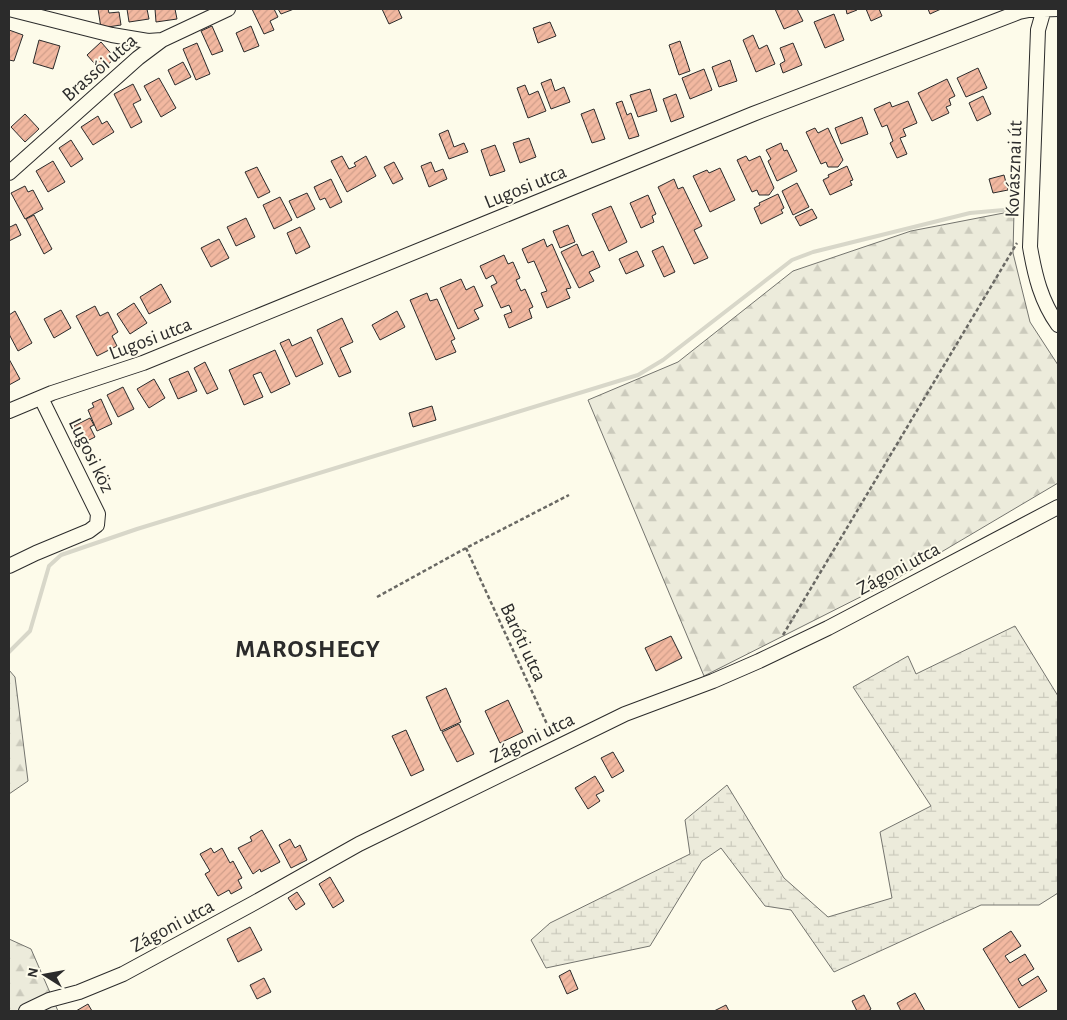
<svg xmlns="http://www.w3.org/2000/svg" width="1067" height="1020" font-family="'Alegreya Sans',sans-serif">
<defs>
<pattern id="forest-firs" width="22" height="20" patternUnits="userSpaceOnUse" patternTransform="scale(1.25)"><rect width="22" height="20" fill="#ecebdb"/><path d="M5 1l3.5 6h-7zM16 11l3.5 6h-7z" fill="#cbcabc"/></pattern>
<pattern id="wetland-marsh" width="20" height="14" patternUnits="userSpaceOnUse" patternTransform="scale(1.25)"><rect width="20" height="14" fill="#ecebdb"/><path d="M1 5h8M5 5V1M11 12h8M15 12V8" fill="none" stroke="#cbcabc"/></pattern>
<pattern id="building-hatch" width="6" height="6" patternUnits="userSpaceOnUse" patternTransform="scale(1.25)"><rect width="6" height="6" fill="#f2b8a0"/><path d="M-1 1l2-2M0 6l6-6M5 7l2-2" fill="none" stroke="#d09e8a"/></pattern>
</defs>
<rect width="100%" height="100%" fill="#fdfbea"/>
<path fill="url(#forest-firs)" stroke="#74746e" d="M1014,211L1013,253L1030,322L1058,365V483L894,580L704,676L588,400L678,362L793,271L911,231Z
M9,670L15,677L28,781L9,794Z
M9,939L31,949L58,1011H9Z"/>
<path fill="url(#wetland-marsh)" stroke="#74746e" d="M1015,626L1058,696V893L1039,905H981L834,972L791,910L765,906L721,848L702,861L650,946L546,968L531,940L550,923L690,854L685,820L727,785L784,878L828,917L892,898L880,832L931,806L853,687L908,656L916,674Z"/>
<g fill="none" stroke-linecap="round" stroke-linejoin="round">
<path stroke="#d8d7c9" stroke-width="4" d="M9,652L30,631L49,566L61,555L137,529L638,375L663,360L792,260L813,252L970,213L1015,209"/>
</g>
<path fill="url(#building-hatch)" stroke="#2b2b2b" d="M98,9H108L109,13L119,12L121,25L101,28Z
M127,9H147L149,19L129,22Z
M155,9H175L177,19L156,22Z
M252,9H274L278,17L270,21L274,30L264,34Z
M278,9H294L281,14Z
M382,9H398L402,18L389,24Z
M775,9H797L803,21L784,29Z
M846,9H857V10L847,14Z
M866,9H879L882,16L871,21Z
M928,9H941L930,14Z
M834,14L844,40L825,48L814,22Z
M550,22L556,36L538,43L533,28Z
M212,26L223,51L212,55L201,31Z
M251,26L259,46L244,52L236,33Z
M9,30L23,35L14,61L9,60Z
M753,35L759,49L767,45L775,64L756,72L743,40Z
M39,40L60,46L53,69L33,63Z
M680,41L690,71L679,75L669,45Z
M101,42L115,58L101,71L87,55Z
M197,43L210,74L196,80L183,49Z
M793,43L802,65L783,73L780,64L785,61L780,48Z
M730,60L737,81L719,87L712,67Z
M183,62L191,77L175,85L168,70Z
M978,68L987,88L966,97L957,78Z
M704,69L712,90L690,99L682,78Z
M159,78L176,108L161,117L144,86Z
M551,79L555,91L564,87L570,102L551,109L541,83Z
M947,79L955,96L949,99L951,105L946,107L949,113L932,121L918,93Z
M133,84L141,100L133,104L142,122L131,128L114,94Z
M525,85L529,95L538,91L546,111L528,118L517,88Z
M650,89L657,111L638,117L630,95Z
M676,94L684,117L671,122L663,99Z
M983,96L991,114L977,121L969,103Z
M622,101L627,115L631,113L639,136L629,139L616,103Z
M908,101L917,123L903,129L906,136L900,138L907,154L897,158L890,143L893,141L887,125L882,127L874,109L890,102L892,107Z
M594,109L605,139L592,143L581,114Z
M25,114L39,129L25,142L11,127Z
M98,116L102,124L107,121L114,132L93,145L81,127Z
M862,117L868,134L841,144L835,128Z
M815,128L818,133L828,128L843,160L838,167H828L826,162L821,164L806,132Z
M448,130L454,147L464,143L468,152L449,159L439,134Z
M529,138L536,157L520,163L513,143Z
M71,140L83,159L71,167L59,148Z
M781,143L784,151L787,150L797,171L777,181L768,161L771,159L766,150Z
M495,145L505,171L490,176L481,150Z
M342,156L349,169L356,166L354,163L366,156L376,176L347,192L331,161Z
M746,156L749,161L760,156L774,188L769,195H759L757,190L752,192L737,160Z
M53,161L65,182L48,192L36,171Z
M394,162L403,179L393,184L384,167Z
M431,162L435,172L443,169L447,179L429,187L421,166Z
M847,166L853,180L850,181L852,185L830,195L823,180L829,177L828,175Z
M257,167L270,192L258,198L245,172Z
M720,168L735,200L710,212L693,176L707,170L709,173Z
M1004,175L1008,190L993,193L989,179Z
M331,179L342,202L330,208L325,198L320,200L314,187Z
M674,179L678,189L683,187L702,226L694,230L708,258L694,264L658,187Z
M797,183L809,207L793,215L782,191Z
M25,186L28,192L33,190L43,209L25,219L11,193Z
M307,193L315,209L297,218L289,201Z
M778,194L784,208L781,210L783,213L761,224L754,208L760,205L759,203Z
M648,195L656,214L652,216L654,222L641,228L630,203Z
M280,197L292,220L274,229L263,205Z
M611,206L627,242L609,251L592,214Z
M812,209L817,218L800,226L795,217Z
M34,215L52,249L44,254L26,219Z
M246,218L255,237L236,246L227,227Z
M16,224L21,235L9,241V225L10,227Z
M568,225L575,242L560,248L553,231Z
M300,227L310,247L296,254L287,233Z
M219,239L229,258L211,267L201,248Z
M544,239L547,247L552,244L571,288L566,289L570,298L547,308L541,293L547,291L534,261L528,263L522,249Z
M577,244L582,256L593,251L600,267L589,272L594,281L579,288L561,252Z
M663,246L675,272L664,277L652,251Z
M637,251L644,266L626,274L619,259Z
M504,255L508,264L513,262L520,278L516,280L521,291L525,289L533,307L529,309L532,318L509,328L504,315L512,312L509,305L501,308L491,286L497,283L493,275L486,279L480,266Z
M461,279L466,290L474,286L483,306L474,310L479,319L458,329L440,288Z
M161,284L171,302L149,314L140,297Z
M427,293L430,301L437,299L455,339L451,341L456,352L436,360L410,300Z
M134,303L147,323L130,334L117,314Z
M95,306L100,316L108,312L118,332L112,336L117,346L97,356L76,316Z
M61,310L71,328L54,338L44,319Z
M15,311L32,343L18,351L9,334V315Z
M397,311L405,327L380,340L372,325Z
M342,318L353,342L340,348L351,372L339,377L317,330Z
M311,337L323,364L296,377L280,343L289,339L292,346Z
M275,350L290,384L271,393L261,372L253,375L263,397L244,405L229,370Z
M9,359L20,379L9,385Z
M205,362L218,389L207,394L194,368Z
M188,371L197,391L178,399L169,379Z
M154,379L165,398L149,408L137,389Z
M123,387L134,409L118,417L107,395Z
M101,399L112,424L97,431L88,410L94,407L92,403Z
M432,406L436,420L413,427L409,413Z
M90,418L94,425L90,427L95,437L83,443L74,426Z
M671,636L682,658L656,671L645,648Z
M446,688L461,722L441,731L426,697Z
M508,700L523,732L500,743L485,711Z
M459,724L474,754L457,762L442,732Z
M406,730L424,770L411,776L392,736Z
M613,752L624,771L612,778L601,758Z
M595,776L604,791L596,795L600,801L588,809L575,788Z
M262,830L280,862L261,872L260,869L253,874L238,848L252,841L250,837Z
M290,839L295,848L300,845L307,860L291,868L279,845Z
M211,848L214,853L222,848L230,863L233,861L242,878L238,880L242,888L231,894L229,890L218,896L205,874L210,871L200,854Z
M330,877L344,901L333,908L319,884Z
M297,892L305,904L296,910L288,898Z
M250,927L262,950L238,962L227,939Z
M1011,931L1021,946L1005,956L1010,963L1025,954L1034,969L1018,979L1022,986L1038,976L1047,991L1019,1008L983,949Z
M570,970L578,989L567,994L559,976Z
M264,978L271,992L257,999L250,985Z
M915,993L925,1011H901L897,1003Z
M864,995L871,1009L868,1011H857L852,1001Z
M88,1004L92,1011H76Z
M726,1005L729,1011H714Z"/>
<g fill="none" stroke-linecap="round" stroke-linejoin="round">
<g stroke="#2b2b2b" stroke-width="16">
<path id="minor" d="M9,9L112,35L148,41L162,40
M1044,9L1038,30L1030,247C1035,276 1041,301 1058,325
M9,173L138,58L162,40L228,9
M9,411L52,393L143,363L753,114L1019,12L1029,10L1058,9
M9,566L36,553L89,531L97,525L98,514L41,398
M26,1011L49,1000L79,992L123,974L254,903L359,844L625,714L713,681L759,661L828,628L1058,507"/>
</g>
<path stroke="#6a6964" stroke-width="2.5" stroke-dasharray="4 2.5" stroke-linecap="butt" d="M466,548L552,735
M377,597L466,548L569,495
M783,635L1017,243"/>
<use href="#minor" stroke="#fdfbea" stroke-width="14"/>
</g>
<g text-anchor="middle" stroke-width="4" stroke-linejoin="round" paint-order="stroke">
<g font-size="20" fill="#2b2b2b" stroke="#fdfbea">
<text transform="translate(99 67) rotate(-41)" y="7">Brassói utca</text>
<text transform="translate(1013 169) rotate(-88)" y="7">Kovásznai út</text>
<text transform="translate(525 186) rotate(-22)" y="7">Lugosi utca</text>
<text transform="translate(150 338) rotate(-21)" y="7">Lugosi utca</text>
<text transform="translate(92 455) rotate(64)" y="7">Lugosi köz</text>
<text transform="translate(898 568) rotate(-28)" y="7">Zágoni utca</text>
<text transform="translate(524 642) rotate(65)" y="7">Baróti utca</text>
<text transform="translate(532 737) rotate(-26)" y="7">Zágoni utca</text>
<text transform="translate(172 925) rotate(-28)" y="7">Zágoni utca</text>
</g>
<g font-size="25" font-weight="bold" letter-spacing="1" fill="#2b2b2b" stroke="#fdfbea">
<text x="308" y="657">MAROSHEGY</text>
</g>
</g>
<rect width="1067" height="1020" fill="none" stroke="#2b2b2b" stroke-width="20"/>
<g transform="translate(45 975) rotate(281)" stroke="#fdfbea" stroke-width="4" paint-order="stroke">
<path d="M0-4L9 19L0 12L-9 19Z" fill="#2b2b2b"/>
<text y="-8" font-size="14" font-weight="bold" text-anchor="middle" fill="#2b2b2b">N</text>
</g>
</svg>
